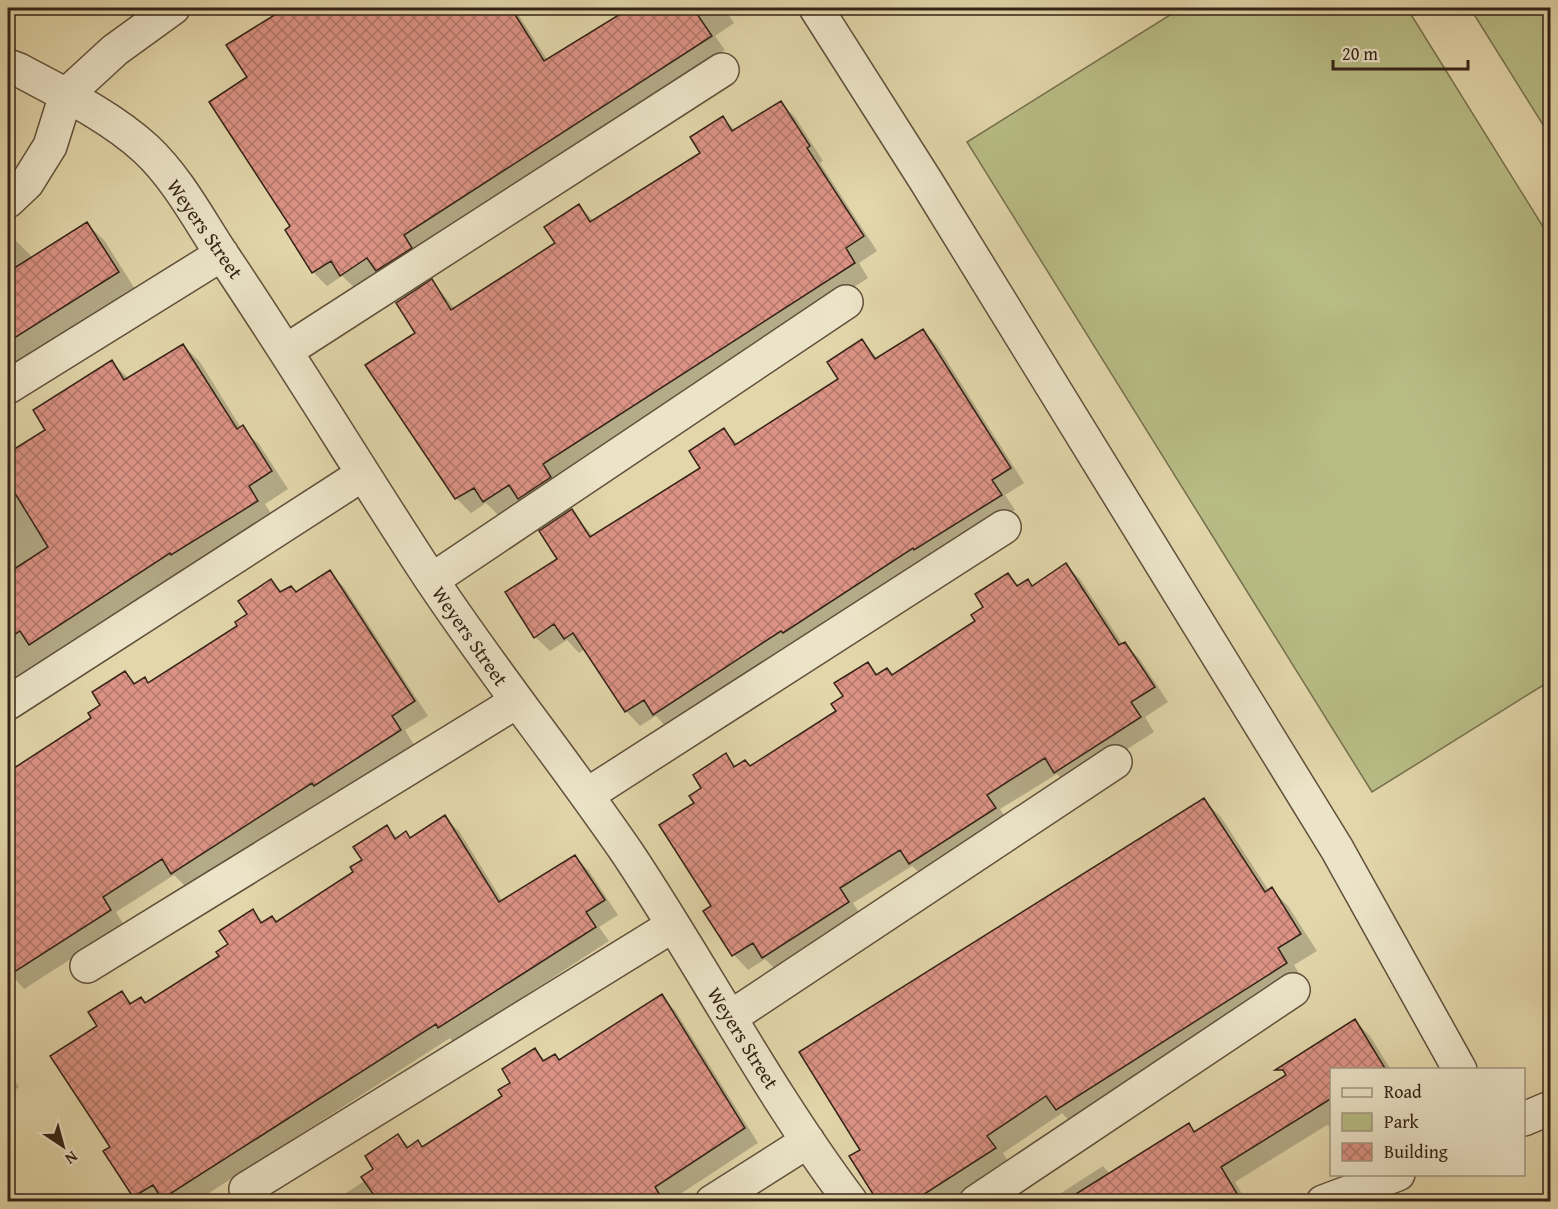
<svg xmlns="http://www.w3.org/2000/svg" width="1558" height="1209" font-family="'Gentium Book Plus',serif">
<defs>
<pattern id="building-cross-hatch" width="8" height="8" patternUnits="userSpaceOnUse" patternTransform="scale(1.5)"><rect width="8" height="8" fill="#dc9385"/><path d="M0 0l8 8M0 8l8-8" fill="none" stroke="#b3786c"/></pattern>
</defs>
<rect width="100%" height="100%" fill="#e2d6aa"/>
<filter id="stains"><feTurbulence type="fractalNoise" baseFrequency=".00333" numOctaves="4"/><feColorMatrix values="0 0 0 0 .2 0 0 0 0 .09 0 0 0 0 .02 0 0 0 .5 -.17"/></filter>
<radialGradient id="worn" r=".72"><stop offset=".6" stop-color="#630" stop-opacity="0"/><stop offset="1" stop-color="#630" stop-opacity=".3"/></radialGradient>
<path fill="#b8bc85" stroke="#76704e" stroke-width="1.5" d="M1181,8H1407L1550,238V681L1372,792L967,142Z
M1470,8H1550V136Z"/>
<path fill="#0003" d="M287,8H514L548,61L631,8H724L734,23L715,36L725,50L355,288L342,276L327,286L313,272L292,227L249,78L228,46Z
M781,103L795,117L823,161L820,163L877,251L859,263L868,278L499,516L486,503L471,513L456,498L367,366L417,334L432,281L455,309L557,244L579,206L594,221L702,153L722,117L736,131Z
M87,224L104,240L135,289L8,369V246L16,241L33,258Z
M923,331L937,345L1024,483L1005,495L1015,510L668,729L656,716L640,726L626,711L585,649L579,653L567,640L550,651L535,637L571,511L593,536L702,468L724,430L739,445L840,379L862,341L878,359Z
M183,345L200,362L241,428L259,444L288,489L265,504L274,518L8,685V455L48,430L112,362L129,379Z
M1066,565L1080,579L1123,645L1124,643L1139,658L1168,702L1145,717L1154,732L1069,786L1057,774L1000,809L1009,823L924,877L912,866L853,903L862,917L777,971L765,959L748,970L734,955L705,911L713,907L696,803L726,755L737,767L751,768L838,711L867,664L879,675L893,676L977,621L1008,575L1019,586L1027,581L1033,587Z
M329,572L344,587L428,716L405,730L414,745L330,799L327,797L187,888L174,875L116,912L124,925L24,989L8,971V772L93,718L125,673L136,684L144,679L150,684L240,626L271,581L283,593H297Z
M1204,800L1221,817L1269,891L1271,889L1288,906L1317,951L1294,965L1303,980L1074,1126L1062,1113L1003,1153L1011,1166L954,1202H880L862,1150Z
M444,817L459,831L503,902L575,857L589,871L618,915L599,927L609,941L453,1042L450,1038L195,1202H139L105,1152L112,1148L99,1026L121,993L133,1004H146L221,956L253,911L264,923L272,918L277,923L355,873L387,827L398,838L406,833L411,839Z
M661,996L675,1010L758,1143L668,1202H332L366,1180L398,1136L410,1147L418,1142L424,1148L504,1096L535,1050L546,1061H560Z
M1355,1021L1370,1036L1391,1070H1332V1129L1327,1125L1235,1182L1247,1202H1062L1058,1195L1103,1166L1110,1174L1189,1125L1196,1133L1289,1075Z
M8,1071L19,1087L8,1095Z"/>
<path fill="url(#building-cross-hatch)" stroke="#342316" stroke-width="1.5" d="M286,8H511L544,61L630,8H693L712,36L404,235L412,248L376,271L367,258L340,276L331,261L312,273L285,230L290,226L209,102L247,77L226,45Z
M781,101L810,146L807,148L864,236L846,248L855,263L543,464L551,477L518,499L509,485L483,502L474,488L455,499L365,365L415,333L396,303L432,279L451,310L555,243L544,227L579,204L590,222L700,153L690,137L723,116L732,131Z
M87,222L119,272L8,342V272Z
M923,329L1011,468L992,480L1002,495L914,550L913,548L783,633L781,631L653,715L644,700L625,712L573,633L564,639L554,624L534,638L505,592L557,559L539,531L572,509L590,537L700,468L689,451L724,428L735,445L838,379L827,362L862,339L875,359Z
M183,344L237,429L243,425L272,471L249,486L258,501L171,555L170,553L29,645L20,631L8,639V573L48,547L8,482V453L45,430L33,410L112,360L124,380Z
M1066,563L1119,645L1125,642L1155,687L1131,702L1141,717L1054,773L1045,758L987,795L996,808L909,864L900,850L840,888L849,902L762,958L753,943L732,956L703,911L711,906L659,825L694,803L689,796L701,788L693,775L726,753L734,767L745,760L750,766L836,711L831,704L843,696L834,683L868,662L876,675L887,668L892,675L975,621L971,615L983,607L975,594L1008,573L1017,586L1028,579L1032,586Z
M330,570L415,701L392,716L401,730L314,786L312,783L171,874L162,859L103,897L111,910L8,976V772L91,718L88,713L100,705L92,692L125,671L134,684L145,677L148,683L237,626L235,622L247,614L238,601L271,579L280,592L291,586L296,592Z
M1204,798L1265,892L1272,887L1301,934L1278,948L1287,963L1056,1110L1046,1096L987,1136L996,1148L912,1202H878L849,1156L860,1150L799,1052Z
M445,815L499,902L575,855L605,900L586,912L596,927L438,1028L436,1024L162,1199L153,1185L133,1197L103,1151L110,1147L50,1056L97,1026L88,1012L122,991L130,1004L141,997L145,1003L219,956L216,952L228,944L219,931L253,909L261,923L272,916L276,922L353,872L350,867L362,860L353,847L387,825L395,839L406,831L410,838Z
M662,994L745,1128L655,1187L664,1202H379L361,1177L373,1169L365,1156L398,1134L407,1148L418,1140L422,1147L502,1096L498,1090L510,1083L502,1069L535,1048L543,1061L555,1054L559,1060Z
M1355,1019L1386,1070H1332V1098L1221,1167L1242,1202H1063L1189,1123L1194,1132L1286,1075L1283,1070H1275Z"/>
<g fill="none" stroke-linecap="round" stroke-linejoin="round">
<g stroke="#60503b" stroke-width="36">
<path id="minor" d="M816,8L926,181L1337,849L1460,1070
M8,66L19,70C62,93 110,116 146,149C177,178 198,218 221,253C290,355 354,461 421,564C486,664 561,756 628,854C704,968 768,1092 851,1202
M8,201L27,183L50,146L66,95L115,50L173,8
M286,351L722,70
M8,387L222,254
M432,580L846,302
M8,703L363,474
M587,795L1004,527
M87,966L516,702
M731,1017L1115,762
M1524,1119L1550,1108
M246,1189L672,926
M712,1202L808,1141
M976,1202L1293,990
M1323,1202L1398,1174"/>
</g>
<use href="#minor" stroke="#ece4c8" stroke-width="33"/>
</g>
<g text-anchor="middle" stroke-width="4.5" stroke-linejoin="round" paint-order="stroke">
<g font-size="20" fill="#342316" stroke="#ece4c8">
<text transform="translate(205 229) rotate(55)" y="7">Weyers Street</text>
<text transform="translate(470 636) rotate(55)" y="7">Weyers Street</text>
<text transform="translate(743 1038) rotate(58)" y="7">Weyers Street</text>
</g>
</g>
<rect width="1558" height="1209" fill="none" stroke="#e2d6aa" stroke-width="30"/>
<rect x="9" y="9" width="1540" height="1191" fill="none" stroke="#342316" stroke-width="3"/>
<rect x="15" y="15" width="1528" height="1179" fill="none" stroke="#342316" stroke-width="1.5"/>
<rect x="1330" y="1068" width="195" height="108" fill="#ece4c8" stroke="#a29781" stroke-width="1.5"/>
<rect x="1342" y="1088" width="30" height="9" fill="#ece4c8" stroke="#a29781" stroke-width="1.5"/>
<text x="1384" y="1098" font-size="18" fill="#342316">Road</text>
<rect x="1342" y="1113" width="30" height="18" fill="#b8bc85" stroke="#a29781" stroke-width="1.5"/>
<text x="1384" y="1128" font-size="18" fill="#342316">Park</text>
<rect x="1342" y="1143" width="30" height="18" fill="url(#building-cross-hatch)" stroke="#a29781" stroke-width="1.5"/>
<text x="1384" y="1158" font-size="18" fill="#342316">Building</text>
<g transform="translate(63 1146) rotate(144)" stroke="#ece4c8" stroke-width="4.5" paint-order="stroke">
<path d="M0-4.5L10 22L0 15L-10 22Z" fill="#342316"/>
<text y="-9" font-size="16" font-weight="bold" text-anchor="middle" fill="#342316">N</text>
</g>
<path d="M1333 60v9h135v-9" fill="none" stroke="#342316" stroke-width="3"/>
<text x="1342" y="60" font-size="18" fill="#342316" stroke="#ece4c8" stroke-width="4.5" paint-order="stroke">20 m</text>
<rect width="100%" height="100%" filter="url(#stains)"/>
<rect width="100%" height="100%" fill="url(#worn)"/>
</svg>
